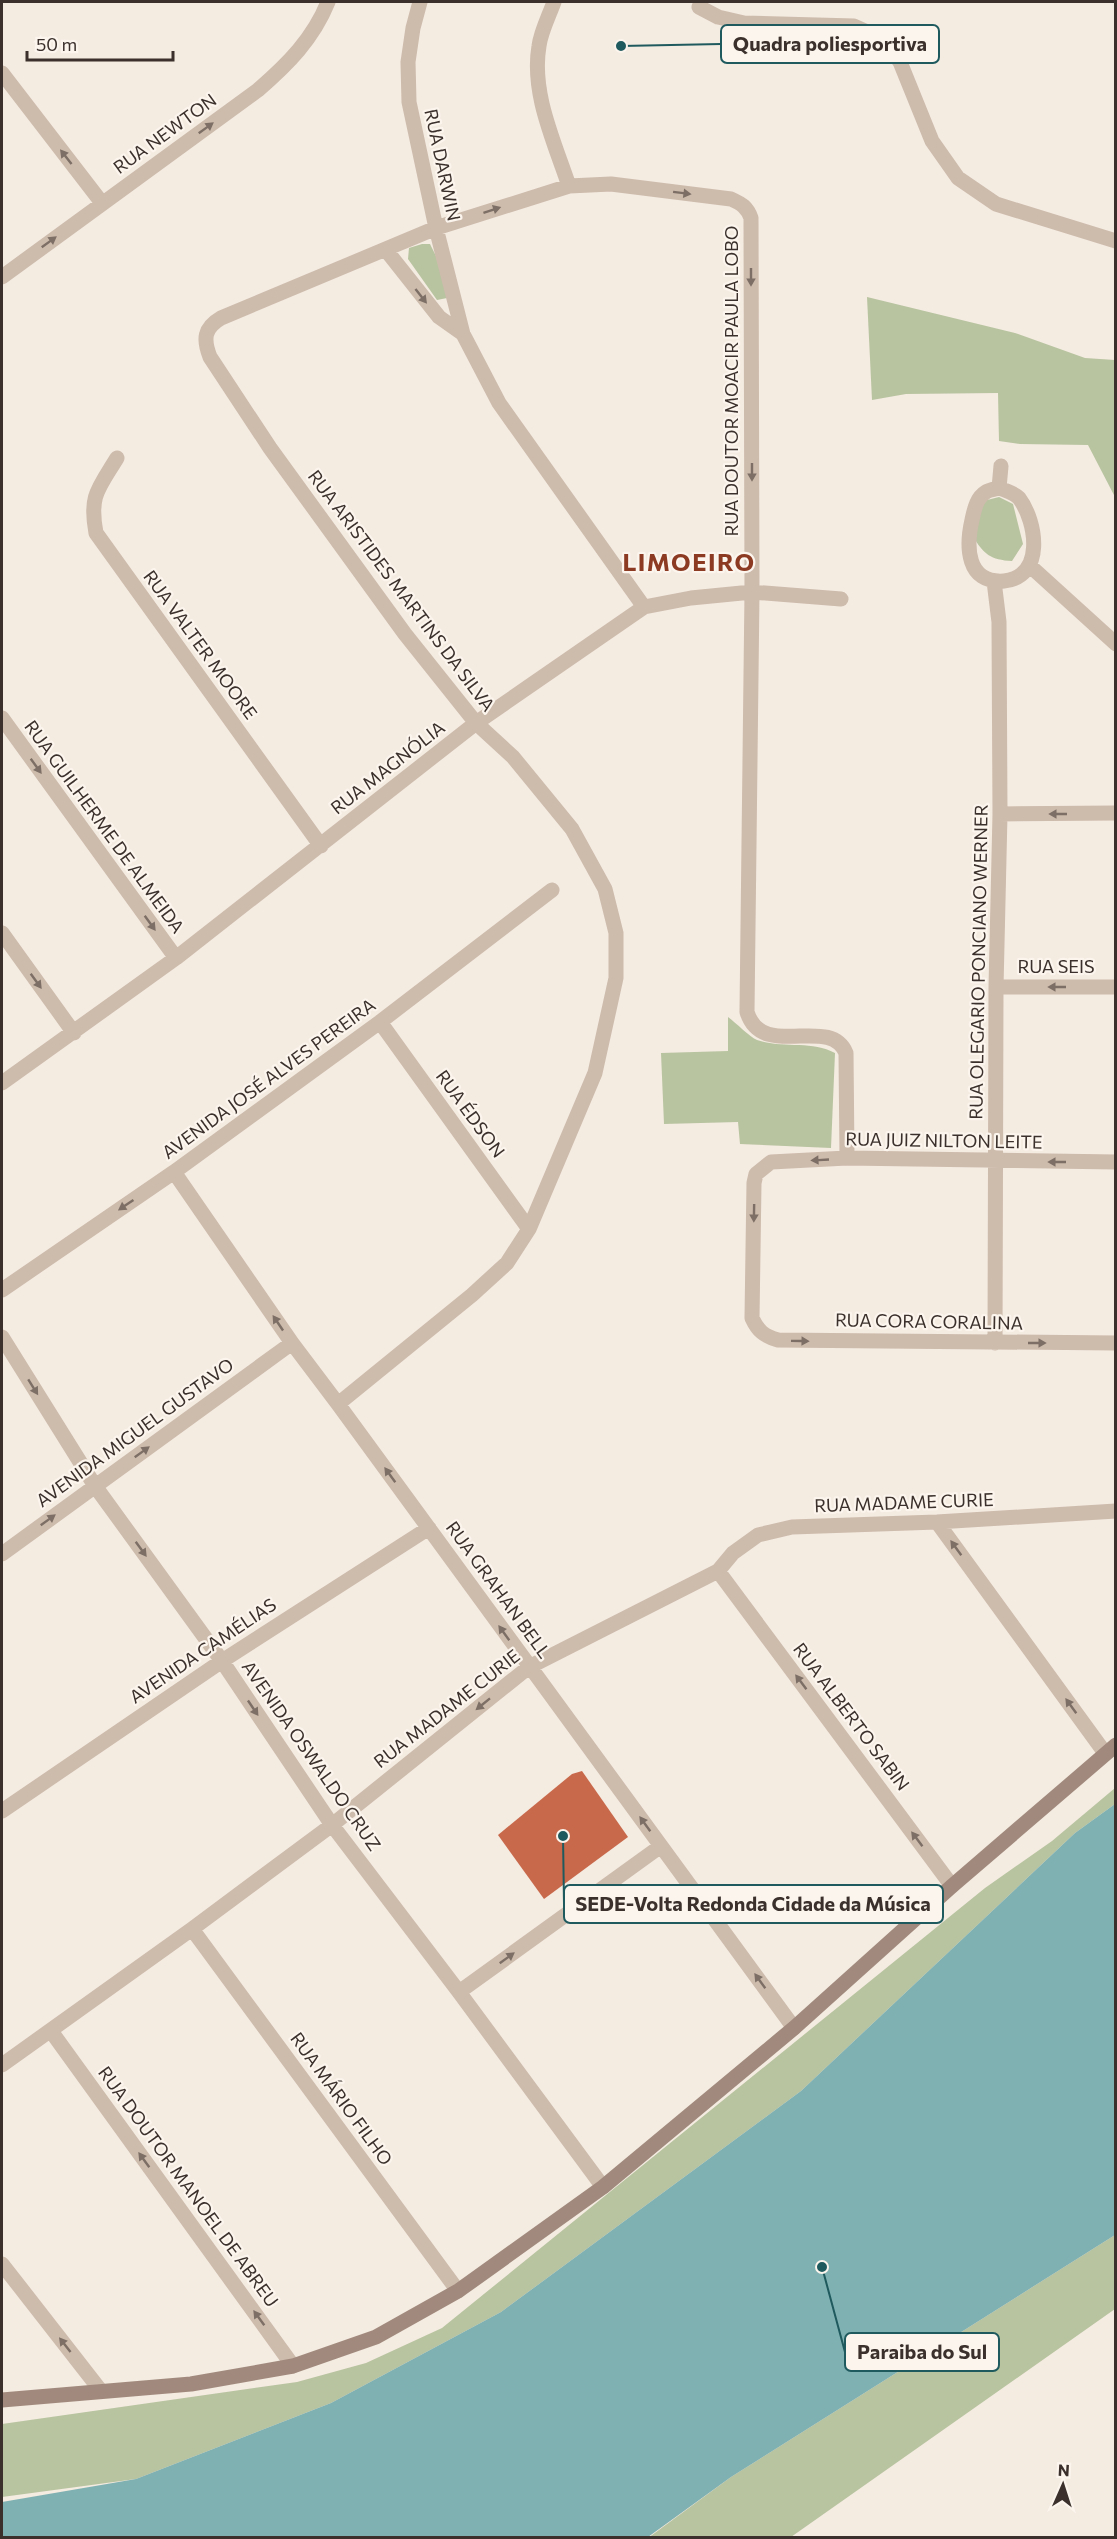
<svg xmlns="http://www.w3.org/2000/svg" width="1117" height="2539" font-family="Commissioner,sans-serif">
<rect width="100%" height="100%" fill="#f4ebe1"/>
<path fill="#b8c4a0" d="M422,244H430L436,256L447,298L437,300L408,259L409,248Z
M867,297L1015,333L1085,358L1115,360V497L1088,445L1020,444L999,441L998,393L906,394L872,400Z
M999,497L1013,504L1023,544L1012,561C991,560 983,554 973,536L983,501Z
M728,1017C736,1023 750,1037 757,1040C783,1049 811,1040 835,1053L831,1148L740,1144L738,1122L664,1124L661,1053L728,1051Z
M1115,1788V1804L1075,1833L801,2091L501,2312L331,2403L136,2479L2,2497V2424L297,2382L366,2363L442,2328L985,1888L1052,1841Z
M1115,2235V2309L791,2537L648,2538L731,2477Z"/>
<path fill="#7fb0b2" d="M1115,1804V2235L731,2477L648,2537H2V2502L136,2479L331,2403L501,2312L801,2091L1075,1833Z"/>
<path fill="#c8694b" d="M582,1771L628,1837L544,1899L498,1835L572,1774Z"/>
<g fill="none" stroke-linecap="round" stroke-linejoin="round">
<path stroke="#cdbbac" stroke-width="15" d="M420,2L413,28L408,62L409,102L436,228L463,334L499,403L644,607
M554,2C549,16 541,31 539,46C531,93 554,141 569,186
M699,7L718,17L744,23L854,26L883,39L900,62L932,141L958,178L996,204L1116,241
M2,73L102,203
M386,250L439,317L463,334
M2,277L258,90C288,64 313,39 328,2
M117,458C98,489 89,496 96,533L321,846
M999,488C1005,490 1014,493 1019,498C1037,522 1045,577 1004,581C966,584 966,546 972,520C974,511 976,498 986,492C989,490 995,489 999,488Z
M999,488L1001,466
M1029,565L1116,644
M994,581L999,622L1000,814L996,987L995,1343
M2,718L176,958
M1000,814L1116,813
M2,933L74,1033
M996,987H1116
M380,1022L529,1229
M2,1083L176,958L476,723L644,607L691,598L752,592L841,599
M1116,1162L847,1158L771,1162L756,1174L754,1183L752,1318C758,1331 764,1336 778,1340L1116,1343
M174,1172L292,1343L338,1404L794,2028
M2,1290L174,1172L380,1022L552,890
M2,1337L95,1486L222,1661L332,1825L459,1992L603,2187
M338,1404L472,1295L507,1263L529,1229L595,1073L616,978V933L605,889L572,829L513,757L476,723L405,634L270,448L210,357C203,339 204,328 221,318L436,228L569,186L611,184L731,199C742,204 747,207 751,218L752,592L747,1012C762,1061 830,1014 846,1053L847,1158
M937,1522L1105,1753
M2,1554L292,1343
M718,1571L952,1886
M2,1811L222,1661L429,1528
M192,1929L458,2291
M459,1992L661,1846
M51,2031L293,2366
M2,2065L192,1929L332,1825L529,1667L718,1571L733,1553L758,1535L792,1527L937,1522L1116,1511
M2,2264L101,2391"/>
<path stroke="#a18a7d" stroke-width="15" d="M2,2400L191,2384L293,2366L376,2337L458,2291L603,2187L794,2028L952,1886L1116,1745"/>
</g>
<defs><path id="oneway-solid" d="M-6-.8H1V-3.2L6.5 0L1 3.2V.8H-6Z" transform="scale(1.5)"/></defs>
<g fill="#7d6f65">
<use href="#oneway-solid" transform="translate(206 128) rotate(-36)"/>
<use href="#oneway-solid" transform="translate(66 157) rotate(-128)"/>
<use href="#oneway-solid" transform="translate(682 193) rotate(7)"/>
<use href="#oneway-solid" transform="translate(492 210) rotate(-18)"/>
<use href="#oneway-solid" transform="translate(49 242) rotate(-36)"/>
<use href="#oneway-solid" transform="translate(751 277) rotate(90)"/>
<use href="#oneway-solid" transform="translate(421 296) rotate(52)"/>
<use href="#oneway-solid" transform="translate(752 472) rotate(90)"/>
<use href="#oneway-solid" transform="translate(36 766) rotate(54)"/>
<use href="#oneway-solid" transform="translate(1058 814) rotate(180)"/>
<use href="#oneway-solid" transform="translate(150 923) rotate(54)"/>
<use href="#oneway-solid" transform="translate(36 981) rotate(54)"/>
<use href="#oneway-solid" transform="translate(1057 987) rotate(-180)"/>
<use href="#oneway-solid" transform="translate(820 1160) rotate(177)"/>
<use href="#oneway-solid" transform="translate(1057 1162) rotate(-180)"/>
<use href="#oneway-solid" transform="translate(126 1205) rotate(146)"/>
<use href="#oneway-solid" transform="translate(754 1213) rotate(91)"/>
<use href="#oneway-solid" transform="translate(278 1323) rotate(-124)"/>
<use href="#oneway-solid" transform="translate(800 1341) rotate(1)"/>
<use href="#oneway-solid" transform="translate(1037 1343)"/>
<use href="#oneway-solid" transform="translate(33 1387) rotate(58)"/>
<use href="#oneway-solid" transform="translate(142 1452) rotate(-36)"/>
<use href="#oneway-solid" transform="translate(390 1475) rotate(-126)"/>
<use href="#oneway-solid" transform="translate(48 1520) rotate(-36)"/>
<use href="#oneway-solid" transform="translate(956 1548) rotate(-126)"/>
<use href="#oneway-solid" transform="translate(141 1549) rotate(54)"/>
<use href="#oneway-solid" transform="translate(504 1633) rotate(-126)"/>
<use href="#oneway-solid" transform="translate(801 1682) rotate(-127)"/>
<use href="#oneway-solid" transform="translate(483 1704) rotate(141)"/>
<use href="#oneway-solid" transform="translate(1071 1706) rotate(-126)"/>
<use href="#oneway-solid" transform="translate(253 1708) rotate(56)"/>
<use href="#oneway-solid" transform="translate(645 1824) rotate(-126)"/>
<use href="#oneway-solid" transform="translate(917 1839) rotate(-127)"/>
<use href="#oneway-solid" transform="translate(507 1958) rotate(-36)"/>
<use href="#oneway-solid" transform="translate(760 1981) rotate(-126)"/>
<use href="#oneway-solid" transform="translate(144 2160) rotate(-126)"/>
<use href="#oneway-solid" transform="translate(259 2318) rotate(-126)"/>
<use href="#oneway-solid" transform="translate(65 2345) rotate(-128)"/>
</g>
<g text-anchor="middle" stroke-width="4.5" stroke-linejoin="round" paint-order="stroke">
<g font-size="18" fill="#3b302b" stroke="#fbf5ee">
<text transform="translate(165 134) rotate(-36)" y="6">RUA NEWTON</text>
<text transform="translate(442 165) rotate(78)" y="6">RUA DARWIN</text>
<text transform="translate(732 381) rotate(-90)" y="6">RUA DOUTOR MOACIR PAULA LOBO</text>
<text transform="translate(401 591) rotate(53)" y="6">RUA ARISTIDES MARTINS DA SILVA</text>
<text transform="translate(200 645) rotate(54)" y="6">RUA VALTER MOORE</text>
<text transform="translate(388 768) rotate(-38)" y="6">RUA MAGNÓLIA</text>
<text transform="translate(104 827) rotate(54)" y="6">RUA GUILHERME DE ALMEIDA</text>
<text transform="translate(979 962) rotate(-89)" y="6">RUA OLEGARIO PONCIANO WERNER</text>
<text x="1056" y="973">RUA SEIS</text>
<text transform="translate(269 1079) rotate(-36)" y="6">AVENIDA JOSÉ ALVES PEREIRA</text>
<text transform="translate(470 1114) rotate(54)" y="6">RUA ÉDSON</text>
<text transform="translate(944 1141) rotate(1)" y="6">RUA JUIZ NILTON LEITE</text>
<text transform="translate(929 1322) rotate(1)" y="6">RUA CORA CORALINA</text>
<text transform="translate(135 1433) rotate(-36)" y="6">AVENIDA MIGUEL GUSTAVO</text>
<text transform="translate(904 1503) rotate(-2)" y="6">RUA MADAME CURIE</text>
<text transform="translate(498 1590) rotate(54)" y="6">RUA GRAHAN BELL</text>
<text transform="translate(203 1651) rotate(-34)" y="6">AVENIDA CAMÉLIAS</text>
<text transform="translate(447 1709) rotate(-38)" y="6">RUA MADAME CURIE</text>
<text transform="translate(851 1717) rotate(53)" y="6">RUA ALBERTO SABIN</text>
<text transform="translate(311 1756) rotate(55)" y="6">AVENIDA OSWALDO CRUZ</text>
<text transform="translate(341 2099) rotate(54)" y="6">RUA MÁRIO FILHO</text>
<text transform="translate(188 2187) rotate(54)" y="6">RUA DOUTOR MANOEL DE ABREU</text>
</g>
<g font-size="24" font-weight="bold" letter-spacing="1.5" fill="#8c3b22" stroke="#fbf5ee">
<text x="689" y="571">LIMOEIRO</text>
</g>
</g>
<path fill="none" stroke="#1f5a5e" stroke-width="2" d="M621 46L721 44M563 1836L564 1904M822 2267L845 2352"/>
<g fill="#1f5a5e" stroke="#fbf5ee" stroke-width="2">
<circle cx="621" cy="46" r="6"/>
<circle cx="563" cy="1836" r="6"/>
<circle cx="822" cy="2267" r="6"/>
</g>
<g fill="#fbf5ee" stroke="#1f5a5e" stroke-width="2">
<rect x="721" y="25" width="218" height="38" rx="6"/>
<rect x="564" y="1885" width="379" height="38" rx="6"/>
<rect x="845" y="2333" width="154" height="38" rx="6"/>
</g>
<g font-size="20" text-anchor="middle" font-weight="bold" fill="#3b302b">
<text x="830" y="51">Quadra poliesportiva</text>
<text x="753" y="1911">SEDE-Volta Redonda Cidade da Música</text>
<text x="922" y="2359">Paraiba do Sul</text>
</g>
<rect width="1117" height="2539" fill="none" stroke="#3b302b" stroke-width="6"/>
<g transform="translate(1063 2485) rotate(3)" stroke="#fbf5ee" stroke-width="4.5" paint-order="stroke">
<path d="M0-4.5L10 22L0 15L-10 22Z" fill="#3b302b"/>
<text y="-9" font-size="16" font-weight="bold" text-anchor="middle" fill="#3b302b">N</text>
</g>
<path d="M27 51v9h146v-9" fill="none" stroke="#3b302b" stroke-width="3"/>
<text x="36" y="51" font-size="18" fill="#3b302b" stroke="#fbf5ee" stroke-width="4.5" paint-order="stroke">50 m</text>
</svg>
